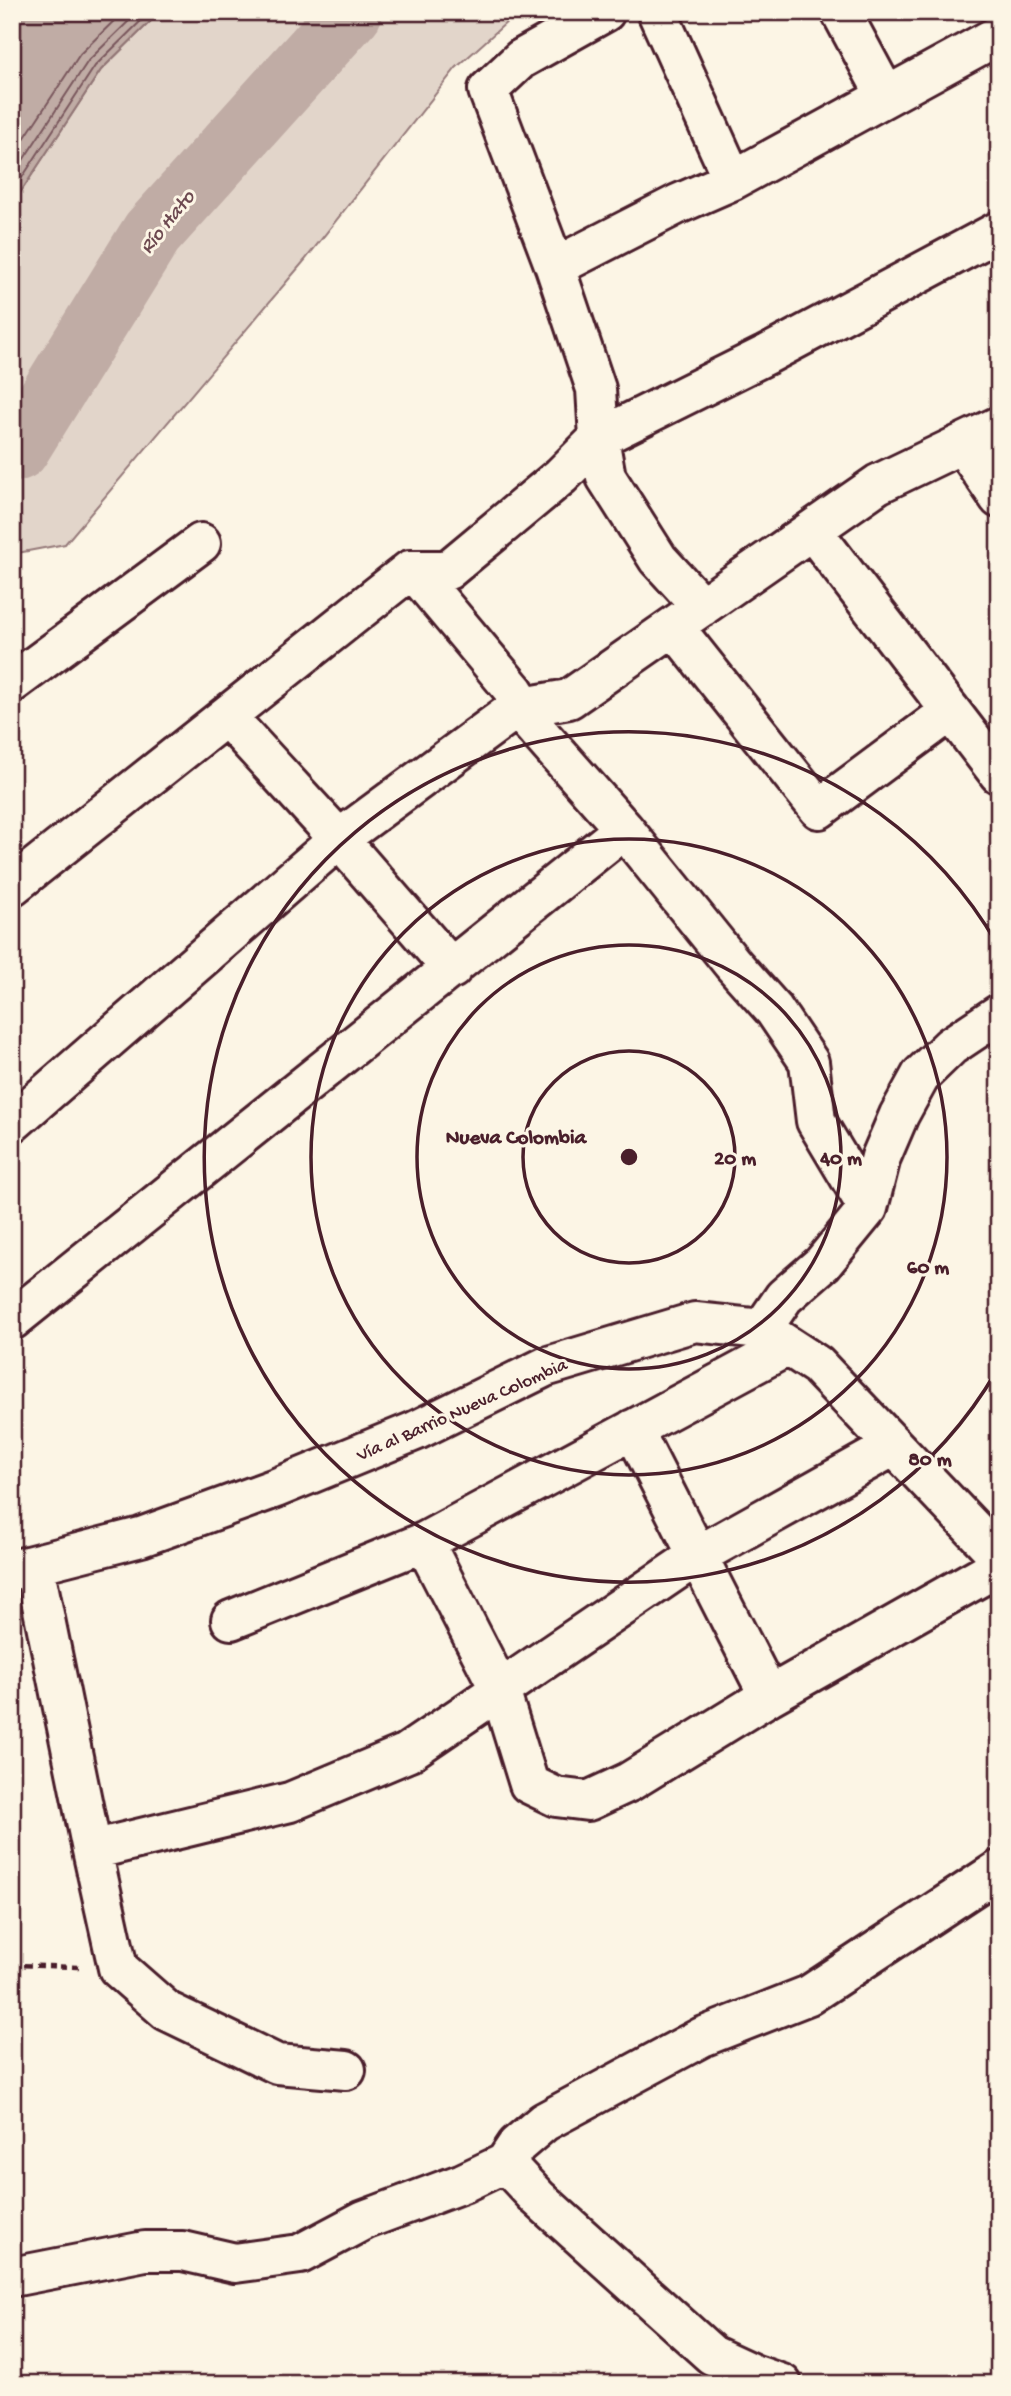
<svg xmlns="http://www.w3.org/2000/svg" width="1011" height="2396" font-family="'Gochi Hand',sans-serif">
<rect width="100%" height="100%" fill="#fcf5e5"/>
<filter id="ink" filterUnits="userSpaceOnUse"><feTurbulence type="fractalNoise" baseFrequency=".0143" numOctaves="2"/><feDisplacementMap in="SourceGraphic" scale="14" xChannelSelector="R" yChannelSelector="G"/><feConvolveMatrix kernelMatrix="1 2 1 2 8 2 1 2 1" color-interpolation-filters="sRGB"/></filter>
<g filter="url(#ink)">
<path fill="#e2d5ca" stroke="#967a7a" stroke-width="2" d="M160,12H518L456,68L305,260L65,544L12,554V233L18,196L101,70Z"/>
<path fill="#c0aca5" stroke="#917474" stroke-width="2" d="M12,12H160L101,70L18,196L12,233Z"/>
<g fill="none" stroke-linecap="round" stroke-linejoin="round">
<path stroke="#79575c" stroke-width="2" d="M12,157L80,54L123,12
M12,177L88,61L138,12
M12,193L95,66L150,12"/>
<path stroke="#c0aca5" stroke-width="63" d="M12,451L18,449L152,233L351,12"/>
<g stroke="#4a1f2b" stroke-width="44">
<path id="minor" d="M605,12L521,59L488,90L555,267L596,389L599,438L606,477L658,559L702,607
M657,12L733,180
M841,12L886,96
M555,267L678,204L733,180L999,35
M963,445L999,498
M812,530L999,774
M413,570L515,692L517,708L624,829L732,963L774,1010L809,1062L816,1121L868,1208L823,1263L784,1297L762,1329
M674,627L819,809L951,711
M12,683L201,543
M227,717L339,839L452,969
M12,886L410,570H448L561,476L599,438L766,355L999,231
M12,1123L339,839L517,708L569,699L878,484L999,426
M868,1208L881,1157L899,1115L921,1075L951,1046L999,1014
M12,1320L624,829
M633,1429L769,1696
M424,1542L500,1690L529,1784L556,1797L588,1801L629,1782L769,1696L999,1566
M34,1565L92,1850L118,1968L167,2011L277,2064L346,2070
M12,1570L141,1537L276,1488L415,1431L545,1367L695,1322L762,1329L817,1365L999,1556
M231,1620L424,1542L788,1346
M92,1850L290,1802L407,1753L697,1556L894,1446
M12,2277L145,2251H183L235,2263L300,2254L364,2220L463,2183L505,2163
M782,2384L753,2374L712,2355L538,2198L505,2163L517,2145L544,2122L702,2037L809,1995L999,1870"/>
</g>
<path stroke="#4a1f2b" stroke-width="4.5" stroke-dasharray="7 5" stroke-linecap="butt" d="M12,1965L79,1967"/>
<use href="#minor" stroke="#fcf5e5" stroke-width="38"/>
</g>
</g>
<g fill="none" stroke="#4a1f2b" stroke-width="3.5">
<circle cx="629" cy="1157" r="106"/>
<circle cx="629" cy="1157" r="212"/>
<circle cx="629" cy="1157" r="318"/>
<path d="M997 1370A425 425 0 1 1 997 944"/>
</g>
<g text-anchor="middle" stroke-width="6" stroke-linejoin="round" paint-order="stroke">
<g font-size="19" fill="#4a1f2b" stroke="#fcf5e5">
<text transform="translate(461 1408) rotate(-24)" y="7">Vía al Barrio Nueva Colombia</text>
</g>
<g font-size="21" font-style="italic" fill="#6d4950" stroke="#fcf5e5">
<text transform="translate(166 221) rotate(-51)" y="7">Río Hato</text>
</g>
<g font-size="21" font-weight="bold" fill="#4a1f2b" stroke="#fcf5e5">
<text x="516" y="1143">Nueva Colombia</text>
</g>
</g>
<circle cx="629" cy="1157" r="10" fill="#4a1f2b" stroke="#fcf5e5" stroke-width="3.5"/>
<g font-size="21" text-anchor="middle" font-weight="bold" fill="#4a1f2b" stroke="#fcf5e5" stroke-width="6" stroke-linejoin="round" paint-order="stroke">
<text x="735" y="1164">20 m</text>
<text x="841" y="1164">40 m</text>
<text x="928" y="1273">60 m</text>
<text x="930" y="1465">80 m</text>
</g>
<rect width="1011" height="2396" fill="none" stroke="#fcf5e5" stroke-width="42"/>
<rect x="21" y="21" width="969" height="2354" fill="none" stroke="#4a1f2b" stroke-width="2.5" filter="url(#ink)"/>
</svg>
